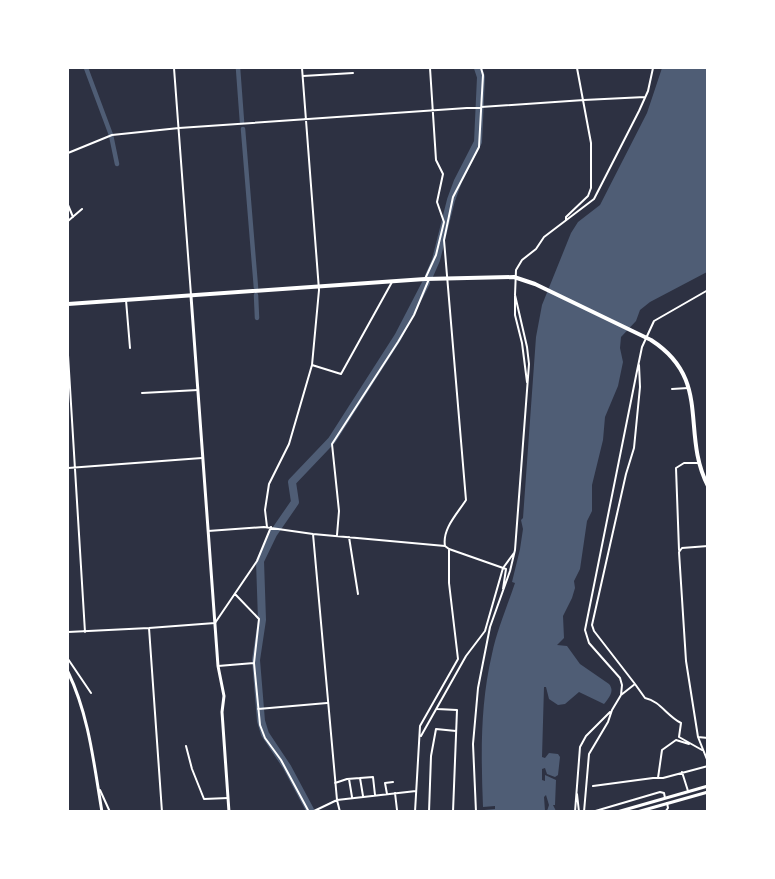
<svg xmlns="http://www.w3.org/2000/svg" width="775" height="879" font-family="Karla,sans-serif">
<rect width="100%" height="100%" fill="#2d3142"/>
<path fill="#4f5d75" d="M662,68H707V272L650,302L640,310L636,321L621,337L620,348L623,362L618,386L605,417L603,440L592,485V511L587,521L580,569L574,581L575,588L572,598L563,616L564,638L557,645L567,646L580,664L609,684C615,691 609,698 604,704L579,692L565,704L558,705L549,699L546,687H544L542,757L545,758L549,753L558,754L560,757L558,775L555,777L547,774L545,768L542,769V780L545,781V775L556,780L555,805H553L556,811H547L549,805L546,795L544,797L545,811H484V810L495,809V806L483,807C481,756 480,705 492,654C497,630 507,607 515,583L512,582L520,549L523,529L521,520L523,518L536,337L542,305L571,233L578,222L600,205L647,113Z"/>
<g fill="none" stroke-linecap="round" stroke-linejoin="round">
<path stroke="#4f5d75" stroke-width="4.5" d="M86,68L111,135L117,164
M238,68L242,122
M243,129L256,288
M256,295L257,318"/>
<path stroke="#4f5d75" stroke-width="8" d="M429,276L436,260L451,200L458,181L478,142L481,77L478,68
M311,812L287,767L265,734L261,721L256,660L262,620L260,561L273,534L293,505L295,502L292,482L332,440L398,337L426,283"/>
<path stroke="#fff" stroke-width="2" d="M174,68L191,295
M303,76L353,73
M68,153L112,135L179,128L584,100L645,97
M68,205L73,217
M566,220V217L588,196L591,188V143L577,68
M68,221L82,209
M425,279L436,255L444,222L437,202L443,174L436,160L430,68
M515,296V315L522,343L527,382
M126,300L130,348
M68,355L85,632
M312,365L341,374L392,282
M672,389L688,388
M142,393L198,390
M68,468L202,458
M267,527L265,510L269,484L289,444L312,365L319,290L302,68
M208,531L264,527L313,534L445,546L449,549L506,569L503,589
M313,534L337,800L340,812
M337,535L339,511L332,444L398,342L414,315L429,279
M349,537L358,594
M445,546C442,529 457,514 466,500L444,240L453,197L479,147L483,75L481,68
M708,546L682,548L679,552L686,661L698,737L708,738
M679,550L676,468L684,463H698
M235,594L259,619L254,663L260,725L265,738L281,760L309,812
M149,628L162,812
M68,632L149,628L215,623L257,561L271,527
M68,659L91,693
M218,666L254,663
M635,684L594,631L592,625L626,474L634,448L640,387L639,365
M621,695L622,685L620,678L589,643L585,630L637,371L642,347L654,321L708,290
M258,709L327,703
M437,709L457,710L453,812
M421,736L466,656L485,631L503,568L514,553
M698,737L708,762
M186,746L192,769L204,799L228,798
M682,772L688,791
M360,778L363,796
M658,778L662,750L676,740L689,744
M349,779L352,797
M335,783L347,779L373,777L375,795
M593,786L653,778H663L708,766
M100,790L110,812
M395,793L397,810
M387,794L385,783L393,782
M577,794L579,812
M312,812L337,800L416,791
M415,812L420,726L458,659L449,583V549
M429,812L431,756L436,729L456,731
M476,812L473,744L478,688L490,627L510,571L515,550L529,364L527,347L515,295L516,270L522,260L536,249L544,237L594,199L639,111L648,91L653,68
M575,812L580,747L586,736L610,712
M584,812L589,754L608,722L612,710L621,695L635,684L645,698C660,701 667,716 681,723L679,737L702,750
M592,812L660,792L664,793L665,798
M665,812L668,808L667,803"/>
<path stroke="#fff" stroke-width="3" d="M191,296L218,666L224,696L222,712L229,812
M68,672C89,715 94,765 102,812
M617,812L708,786
M637,812L708,792"/>
<path stroke="#fff" stroke-width="4" d="M68,304L425,279L514,277L535,284L651,340
M651,340C713,380 680,432 708,486"/>
</g>
<rect width="775" height="879" fill="none" stroke="#ffffff" stroke-width="138"/>
</svg>
